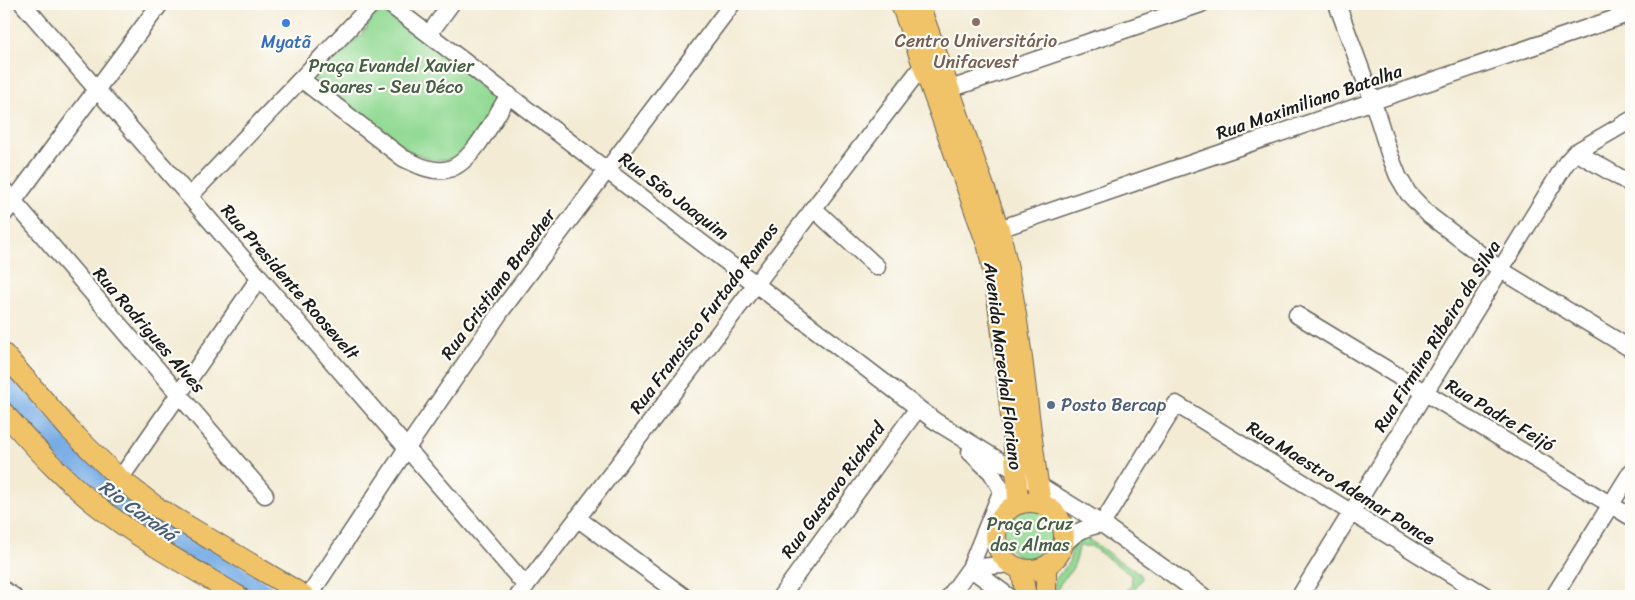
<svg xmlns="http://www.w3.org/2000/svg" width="1635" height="600" font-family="Sriracha,sans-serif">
<rect width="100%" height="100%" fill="#fdfcf7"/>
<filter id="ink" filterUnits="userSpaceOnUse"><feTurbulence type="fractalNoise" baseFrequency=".02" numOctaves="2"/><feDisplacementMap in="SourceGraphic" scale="10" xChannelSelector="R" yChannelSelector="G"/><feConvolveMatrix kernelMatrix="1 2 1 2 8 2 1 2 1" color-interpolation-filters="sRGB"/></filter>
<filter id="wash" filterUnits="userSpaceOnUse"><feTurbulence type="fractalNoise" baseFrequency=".0096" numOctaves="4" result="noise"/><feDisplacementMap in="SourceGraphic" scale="20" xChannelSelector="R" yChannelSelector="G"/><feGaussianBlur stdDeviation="1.12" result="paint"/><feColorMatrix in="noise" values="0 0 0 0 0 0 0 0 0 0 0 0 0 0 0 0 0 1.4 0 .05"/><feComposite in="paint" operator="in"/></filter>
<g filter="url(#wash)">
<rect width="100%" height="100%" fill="#f3ebd4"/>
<path fill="#93da94" stroke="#587b58" d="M379,6L499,98L470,148L452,160H431L411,152L314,79V74L325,61L338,60V55H342V50H347L348,45H352L353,40H357L358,35L362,36L363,30L367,29L365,19Z
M4,371L66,438L177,529L283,596H249L184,559L115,512L4,405Z
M1005 534a25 25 0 1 1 50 0a25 25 0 1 1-50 0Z
M1081,537C1095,542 1104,550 1116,559C1125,565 1137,568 1142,578L1130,596H1123L1132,584L1131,575L1091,546H1079C1078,554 1076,562 1072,569C1065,580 1058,581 1057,596H1053L1055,580L1069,562L1073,543Z"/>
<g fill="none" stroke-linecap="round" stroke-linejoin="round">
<path stroke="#77ace5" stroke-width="4" d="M15,411L21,404"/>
<path stroke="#77ace5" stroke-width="24" d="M4,386L44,430L116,498L265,596"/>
</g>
</g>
<g filter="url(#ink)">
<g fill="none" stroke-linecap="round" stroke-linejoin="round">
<g stroke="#67645c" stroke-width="19">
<path id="minor" d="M23,4L526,586
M389,4L935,421L1102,524L1203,596
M1337,4L1373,102L1389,153L1398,176L1408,193L1430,216L1501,270L1631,349
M429,34L451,4
M301,79L403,158C416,164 430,172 444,170C471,168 495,116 509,95
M950,89L1201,4
M1576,152L1631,184
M4,190L265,495
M190,196L372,4
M813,208L877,267
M4,214L160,4
M999,229L1631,13
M1297,315L1631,517
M970,452L991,472L1007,499
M120,479L260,277
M577,518L683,596
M1102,524L1176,404L1486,596
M1063,545C1077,531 1083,528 1102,524
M970,568L1008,596
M970,568L1011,564
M4,590L13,596
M309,596L407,448L501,311L732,4
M518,596L923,65
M781,596L918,408
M950,596L970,568L1002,490
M1300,596L1566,163L1576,152L1631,120
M1554,596L1631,472"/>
</g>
<g stroke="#67645c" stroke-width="22">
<path id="major" d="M901,4L988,247C998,294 1003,341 1008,389C1012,427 1017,465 1018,504
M919,4L999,229C1022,319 1026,412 1041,503
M4,354L69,429L120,479L158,508L305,596
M4,413C33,445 62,478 96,505C140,540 190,567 238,596
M996 536a34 34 0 1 1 68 0a34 34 0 1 1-68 0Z
M1046,566V596
M1021,569L1026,596"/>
</g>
<use href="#minor" stroke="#fff" stroke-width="16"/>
<use href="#major" stroke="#f1c369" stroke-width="20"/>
</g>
</g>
<circle fill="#8d6e63" stroke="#fdfcf7" stroke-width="2" cx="976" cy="22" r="5"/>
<circle fill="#3f7fe0" stroke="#fdfcf7" stroke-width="2" cx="286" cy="23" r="5"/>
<circle fill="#5c6f8a" stroke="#fdfcf7" stroke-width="2" cx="1051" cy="405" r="5"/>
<g text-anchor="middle" stroke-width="4.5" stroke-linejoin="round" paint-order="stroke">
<g font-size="18" fill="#785e54" stroke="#fdfcf7">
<text x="976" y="47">Centro Universitário<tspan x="976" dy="21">Unifacvest</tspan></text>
</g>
<g font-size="18" fill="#366cbe" stroke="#fdfcf7">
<text x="286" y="48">Myatã</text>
</g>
<g font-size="18" fill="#465e46" stroke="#fdfcf7">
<text x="391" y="72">Praça Evandel Xavier<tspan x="391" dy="21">Soares - Seu Déco</tspan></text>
<text x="1030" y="530">Praça Cruz<tspan x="1030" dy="21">das Almas</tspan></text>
</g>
<g font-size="18" fill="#1c1c1c" stroke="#fdfcf7">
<text transform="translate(1309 102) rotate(-19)" y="6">Rua Maximiliano Batalha</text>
<text transform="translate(674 196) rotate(37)" y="6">Rua São Joaquim</text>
<text transform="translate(290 282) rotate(49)" y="6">Rua Presidente Roosevelt</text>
<text transform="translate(498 284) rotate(-54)" y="6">Rua Cristiano Brascher</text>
<text transform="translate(704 318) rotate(-53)" y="6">Rua Francisco Furtado Ramos</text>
<text transform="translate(149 330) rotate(49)" y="6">Rua Rodrigues Alves</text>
<text transform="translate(1437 336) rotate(-58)" y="6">Rua Firmino Ribeiro da Silva</text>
<text transform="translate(1003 366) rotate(83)" y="6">Avenida Marechal Floriano</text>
<text transform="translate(1500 415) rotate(31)" y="6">Rua Padre Feijó</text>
<text transform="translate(1341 483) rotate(32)" y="6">Rua Maestro Ademar Ponce</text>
<text transform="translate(833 490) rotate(-54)" y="6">Rua Gustavo Richard</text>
</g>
<g font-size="18" fill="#4e5e75" stroke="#fdfcf7" text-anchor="start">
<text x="1061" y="411">Posto Bercap</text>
</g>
<g font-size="19" font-style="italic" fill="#455d76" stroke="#fdfcf7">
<text transform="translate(138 510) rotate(36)" y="7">Rio Carahá</text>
</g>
</g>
<rect width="1635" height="600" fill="none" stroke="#fdfcf7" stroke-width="20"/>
</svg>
